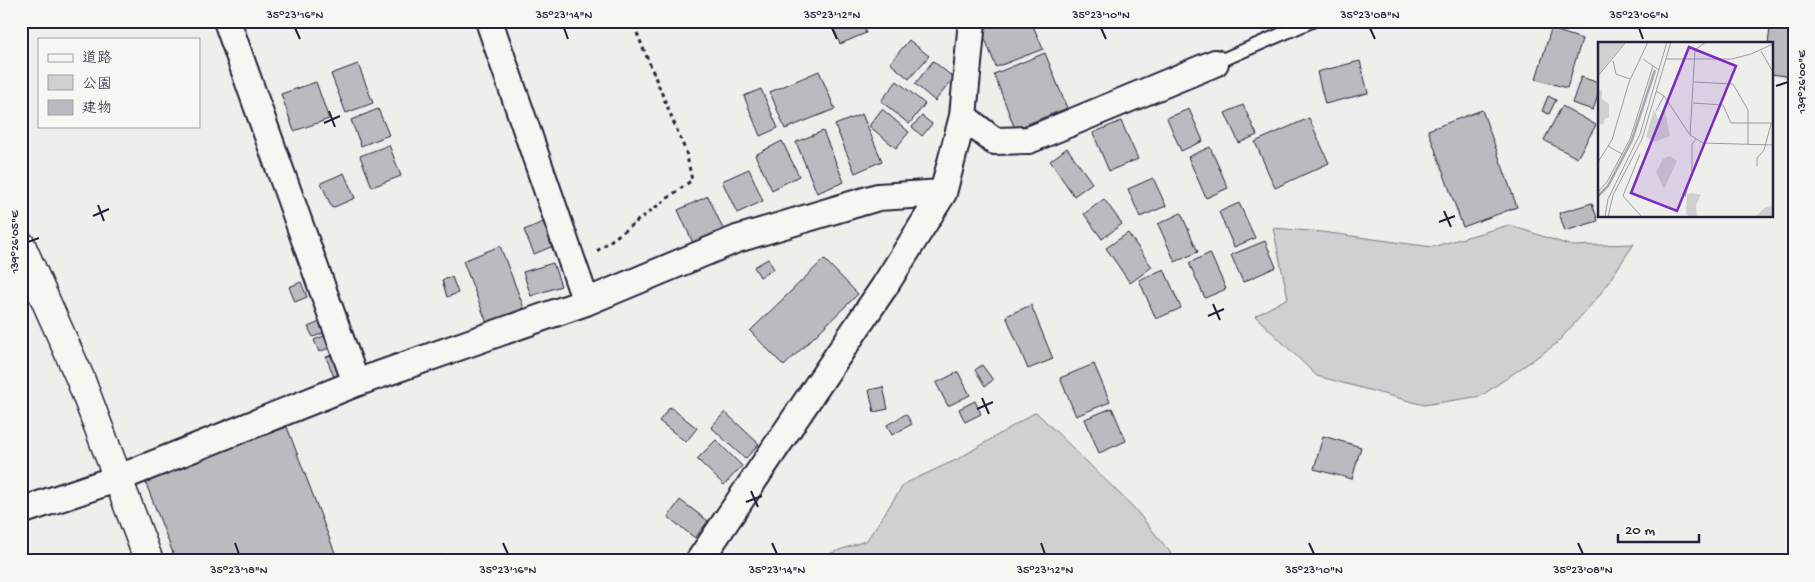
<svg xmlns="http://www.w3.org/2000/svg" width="1815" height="582" font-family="'Gochi Hand','Klee One',sans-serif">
<rect width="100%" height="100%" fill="#eeeeeb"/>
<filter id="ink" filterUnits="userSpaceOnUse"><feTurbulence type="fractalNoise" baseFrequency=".02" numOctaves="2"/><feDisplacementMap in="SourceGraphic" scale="10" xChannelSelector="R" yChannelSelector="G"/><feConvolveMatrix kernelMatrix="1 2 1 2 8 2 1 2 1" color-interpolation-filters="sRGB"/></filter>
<g filter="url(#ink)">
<path fill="#d0d0d1" stroke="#797986" d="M1509,225L1572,246L1634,244L1599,296L1556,344L1481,396L1424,405L1317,376L1255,316L1288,298L1273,228L1322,232L1432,247Z
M1036,412L1134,508L1170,552L1172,561H810L867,540L904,484L958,459Z"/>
<path fill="#bbbbbf" stroke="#22223b" d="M830,21H861L866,33L840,44Z
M978,21H1031L1043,49L996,67Z
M1771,21H1794V77L1771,74V44H1768Z
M1551,29L1582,39L1567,88L1536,79Z
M909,40L929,56L909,79L890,63Z
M1045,53L1067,108L1015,129L994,74Z
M933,61L954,78L935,101L915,84Z
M1360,61L1368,93L1325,104L1317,72Z
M358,64L373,103L346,113L331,74Z
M819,71L835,109L785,129L770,92Z
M1581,77L1599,83V92L1593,110L1572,103Z
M897,81L925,104L909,124L881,101Z
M316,82L329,119L294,131L281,94Z
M761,89L778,128L760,136L744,96Z
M1548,96L1556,100L1549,114L1542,111Z
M1243,105L1257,135L1239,143L1225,113Z
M1562,106L1596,125L1577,158L1544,140Z
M378,109L389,135L361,146L351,120Z
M882,109L909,132L896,148L869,126Z
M1189,109L1203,141L1181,151L1167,118Z
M1482,110L1517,207L1463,227L1428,130Z
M862,114L882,161L855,173L835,125Z
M922,116L932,124L922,136L912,127Z
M1309,118L1329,163L1275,188L1255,142Z
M1121,121L1138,159L1109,171L1093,133Z
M823,131L844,182L817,193L796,142Z
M782,141L799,176L772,190L755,155Z
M389,145L401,176L372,187L360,156Z
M1210,147L1228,188L1206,198L1188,157Z
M1067,148L1092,183L1074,196L1050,161Z
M749,169L763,201L737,213L722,181Z
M344,173L355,198L332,208L321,183Z
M1153,178L1166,206L1140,217L1128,189Z
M708,196L723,229L693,243L678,210Z
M1104,199L1122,224L1102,239L1084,214Z
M1239,203L1255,238L1234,247L1219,212Z
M1592,203L1598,221L1565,231L1559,213Z
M1181,213L1198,252L1175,262L1158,224Z
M548,220L558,244L534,254L524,230Z
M1128,233L1152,267L1130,283L1106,248Z
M1265,241L1276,267L1243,282L1231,255Z
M500,246L524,308L487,323L463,261Z
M1210,253L1226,289L1205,298L1189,263Z
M768,259L774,269L760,277L754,267Z
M824,259L858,294L784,366L750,331Z
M553,263L561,286L531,296L523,272Z
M1164,269L1181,308L1156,319L1139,280Z
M452,277L458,293L447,297L442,280Z
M301,282L307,297L295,302L289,287Z
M1031,305L1053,359L1028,369L1006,316Z
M320,322L324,333L313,337L308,327Z
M324,336L329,348L319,352L314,340Z
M337,353L345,373L334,377L326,357Z
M1094,364L1110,402L1076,416L1060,378Z
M982,365L993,380L985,386L975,370Z
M958,372L970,395L948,406L936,383Z
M883,387L888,409L874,412L869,390Z
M975,401L981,414L965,422L959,409Z
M670,407L697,428L686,442L659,421Z
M1112,408L1126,441L1099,453L1085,419Z
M725,412L759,444L745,459L711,427Z
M906,414L912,424L892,435L887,425Z
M287,427L335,553L315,561H176L145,481Z
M1323,436L1361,447L1352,479L1314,469Z
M716,440L742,466L724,485L697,459Z
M680,500L708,521L695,538L668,517Z
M441,555L460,560L459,561H440Z"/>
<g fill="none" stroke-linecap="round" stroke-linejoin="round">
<g stroke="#22223b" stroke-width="16">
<path id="lane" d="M1215,63L1312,21"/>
</g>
<g stroke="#22223b" stroke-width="30">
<path id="street" d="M227,21L356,383
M489,21L586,302
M963,116L994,141L1029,140L1215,63
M21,511L119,478L356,383L586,302L737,239L878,197L943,193
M699,561L884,287L943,193L963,116L972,21"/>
</g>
<g stroke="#22223b" stroke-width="31">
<path id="secondary" d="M21,245L80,378L149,561"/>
</g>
<path stroke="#22223b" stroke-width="3" stroke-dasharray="4 4" stroke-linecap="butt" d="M597,251L692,180L686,152L632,21"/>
<use href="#lane" stroke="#f6f6f2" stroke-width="12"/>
<use href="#street" stroke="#f6f6f2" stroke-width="26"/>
<use href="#secondary" stroke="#f6f6f2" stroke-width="28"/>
</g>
</g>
<path fill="none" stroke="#22223b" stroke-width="2" d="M295,28L300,39M564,28L568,39M832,28L837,39M1101,28L1106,39M1370,28L1375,39M1639,28L1643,39M1776,86L1788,82M329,111L335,127M324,123L340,116M98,205L104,221M1444,211L1451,227M93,216L109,209M1439,222L1455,216M28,242L39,238M1213,304L1220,320M1208,316L1224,309M982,398L989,414M977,409L993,402M751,491L758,507M746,502L762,496M235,543L239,554M503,543L508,554M772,543L777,554M1041,543L1045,554M1309,543L1314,554M1578,543L1583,554"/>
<g transform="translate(1598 42)">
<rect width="175" height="175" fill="#eeeeeb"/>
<path d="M0,0H27L0,33ZM4,48V57L11,62V76H7L5,83L0,81V49ZM56,67L60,77L67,69L72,94L56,100L48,95ZM72,114L79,119L66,147L58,130L65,117ZM95,151L103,153L98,163L99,175H91L88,171L89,152ZM175,163V175H157L166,166Z" fill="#d0d0d1"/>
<path fill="none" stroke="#a7a7af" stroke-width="2.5" d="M0,154L10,144L34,98L57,28"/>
<path fill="none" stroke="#9c9ca5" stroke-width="1" d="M163,9L175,30M45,17L61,28M68,17H134L153,12L175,2M15,19L18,32L32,37M0,34L28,0M96,40L135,42L150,68V102M58,49L66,54L92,93L105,101L175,103M95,61L125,63L133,81H175M58,69L66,54M92,93L97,8L108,0M10,104L24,112M42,112L25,154L44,175M0,120L14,98L31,40L50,0M159,124V116L166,108L173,82M0,150L9,140L32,97L55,24M87,155L94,130V102L98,97M7,175L10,157L42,92L69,0M10,175L15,153L44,97L73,0"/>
<path fill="#7b2cbf" fill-opacity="0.15" stroke="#7b2cbf" stroke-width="2.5" d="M91,5L138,24L79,169L33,151Z"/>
<rect width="175" height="175" fill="none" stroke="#22223b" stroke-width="2.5"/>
</g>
<rect width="1815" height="582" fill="none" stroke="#f6f6f2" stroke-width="55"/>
<rect x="38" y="38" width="162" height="90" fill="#f6f6f2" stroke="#a1a1a9"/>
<rect x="48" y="54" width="25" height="8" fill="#f6f6f2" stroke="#a1a1a9"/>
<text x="82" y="62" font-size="15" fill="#22223b">道路</text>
<rect x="48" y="75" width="25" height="15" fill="#d0d0d1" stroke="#a1a1a9"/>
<text x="82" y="88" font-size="15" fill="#22223b">公園</text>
<rect x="48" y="100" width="25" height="15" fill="#bbbbbf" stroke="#a1a1a9"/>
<text x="82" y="112" font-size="15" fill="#22223b">建物</text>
<path d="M1618 534v8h81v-8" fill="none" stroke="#22223b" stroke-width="2.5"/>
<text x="1625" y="534" font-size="15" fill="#22223b" stroke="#f6f6f2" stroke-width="4" paint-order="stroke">20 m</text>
<rect x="28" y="28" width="1760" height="526" fill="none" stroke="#22223b" stroke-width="2"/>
<g font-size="12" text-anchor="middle" fill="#22223b">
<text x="295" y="18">35°23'16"N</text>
<text x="564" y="18">35°23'14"N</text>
<text x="832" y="18">35°23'12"N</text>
<text x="1101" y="18">35°23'10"N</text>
<text x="1370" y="18">35°23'08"N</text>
<text x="1639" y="18">35°23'06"N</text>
<text transform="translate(1801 82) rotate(-90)" y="4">139°26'00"E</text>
<text transform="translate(14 242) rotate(-90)" y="4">139°26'05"E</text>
<text x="239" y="573">35°23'18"N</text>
<text x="508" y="573">35°23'16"N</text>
<text x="777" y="573">35°23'14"N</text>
<text x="1045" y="573">35°23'12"N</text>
<text x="1314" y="573">35°23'10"N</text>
<text x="1583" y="573">35°23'08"N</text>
</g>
</svg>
